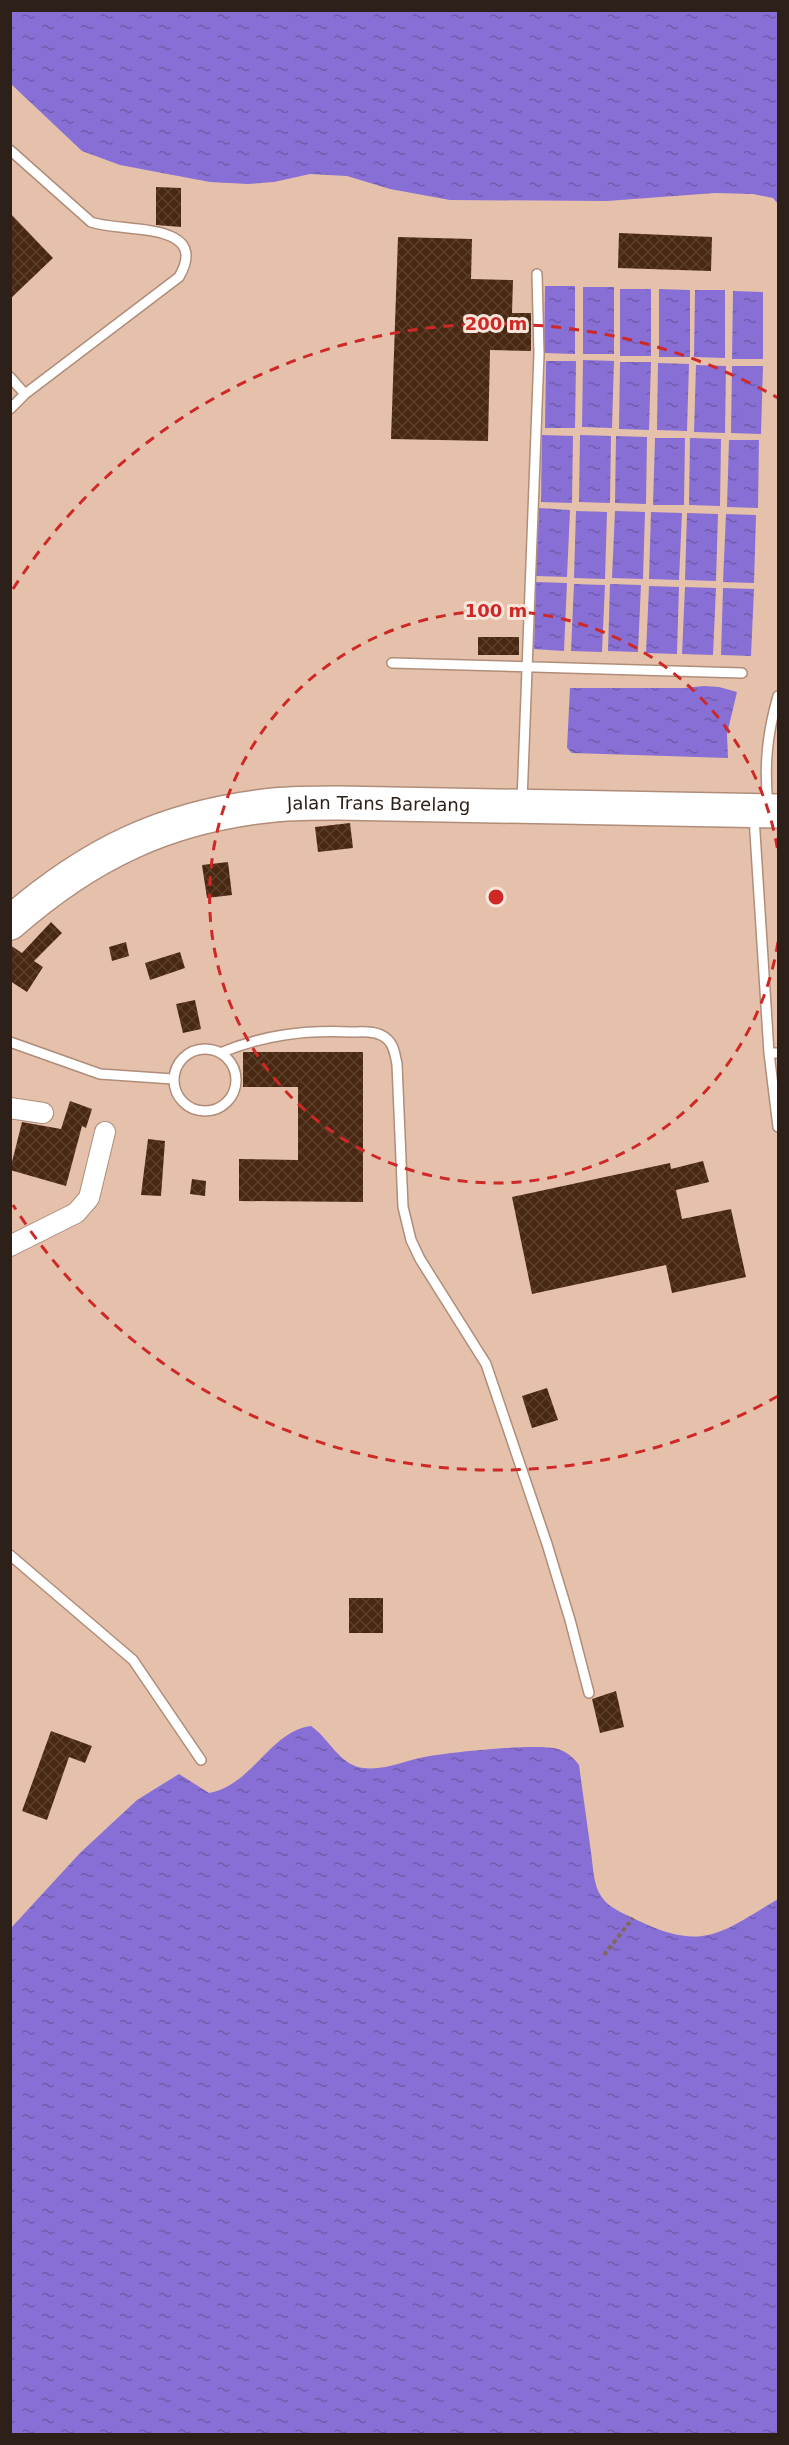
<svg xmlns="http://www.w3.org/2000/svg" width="789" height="2445" font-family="'DejaVu Sans',sans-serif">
<defs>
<pattern id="water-ripples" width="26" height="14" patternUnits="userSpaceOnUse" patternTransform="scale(1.5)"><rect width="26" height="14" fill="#886fd5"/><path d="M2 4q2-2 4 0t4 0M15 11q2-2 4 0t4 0" fill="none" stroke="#705bac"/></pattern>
<pattern id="building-cross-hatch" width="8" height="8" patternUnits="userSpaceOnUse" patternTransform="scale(1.5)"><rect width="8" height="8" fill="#492812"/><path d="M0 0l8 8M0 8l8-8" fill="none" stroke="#5b3e2b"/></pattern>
</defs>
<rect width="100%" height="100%" fill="#e5c1ac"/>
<path fill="url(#water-ripples)" d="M10,11H778V204L773,198L753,194L715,193L607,201L450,200L390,189L347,176L310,174L274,182L248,184L210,182L120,165L82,151L11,84Z
M545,286H575V354L544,353Z
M583,287H614V354H583Z
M620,289H651V356H620Z
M659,289L690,290V357H659Z
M695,290H725V358L694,357Z
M733,291L763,292V359H732Z
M583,360L614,361L612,428L582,427Z
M546,361H576L575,428H545Z
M620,362H651L649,430L619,429Z
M658,363L689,364L687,431L657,430Z
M696,365L726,366L725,433L694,432Z
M732,366H763L761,434L731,433Z
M542,435L573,436L572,503L541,502Z
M580,435L611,436L610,503L579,502Z
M616,436L647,437L646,504L615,503Z
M655,438H685L684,505H653Z
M690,438L721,439L720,506L689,505Z
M729,440H759L758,508L727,507Z
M539,508L570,510L567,577L536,576Z
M576,511L607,512L605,579L574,578Z
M615,511L645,512L643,579L612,578Z
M651,512L682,513L679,580L649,579Z
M687,513L718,514L716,581L685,580Z
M726,514L756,515L754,583L723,582Z
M536,582L567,583L564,651L534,649Z
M574,584L605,585L602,652L571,651Z
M610,584L641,585L638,652L608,651Z
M649,586L679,587L677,654L646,653Z
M685,587L716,588L713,655L682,654Z
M723,588L754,589L751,656L721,655Z
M704,686L719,687L737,692L727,734L728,758L572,753L567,748L570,688H684Z
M311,1726C329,1738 339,1765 363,1768C385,1771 409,1759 430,1756C455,1752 537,1743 558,1749C567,1752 574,1758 579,1765C583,1794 587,1823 591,1852C593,1865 593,1884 601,1896C609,1909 626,1914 639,1921C704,1952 722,1932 778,1899V2434H11V1928L80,1853L137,1800L179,1774L209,1793C253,1785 270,1731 311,1726Z"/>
<path fill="url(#building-cross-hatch)" d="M156,187L181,188V227L156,225Z
M10,213L53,258L10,299Z
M619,233L712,237L711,271L618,268Z
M398,237L472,239L471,279L513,280L512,313H531V351L490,350L488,441L391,439Z
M478,637H519V655H478Z
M350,823L353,848L318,852L315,827Z
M228,862L232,895L207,898L202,865Z
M51,922L62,933L34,961L43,967L27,992L10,981V945L22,953Z
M126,942L129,956L112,961L109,947Z
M180,952L185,968L150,980L145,963Z
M195,1000L201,1029L183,1033L176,1004Z
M243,1052H363V1202L239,1201V1159L298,1160V1087H243Z
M70,1101L92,1109L86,1128L82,1126L66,1186L10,1170L22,1122L61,1129Z
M148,1139L165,1141L161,1196L141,1195Z
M703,1161L709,1182L676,1190L682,1219L731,1209L746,1277L672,1293L666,1265L532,1294L512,1197L670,1163L671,1169Z
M192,1179L206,1181L205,1196L190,1194Z
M547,1388L558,1420L532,1428L522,1396Z
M349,1598H383V1633H349Z
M616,1691L624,1727L600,1733L592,1699Z
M51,1731L92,1746L85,1763L69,1757L47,1820L22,1811Z"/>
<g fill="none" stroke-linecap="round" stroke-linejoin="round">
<g stroke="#af8d79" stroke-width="12">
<path id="service" d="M10,150L91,222C120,233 212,220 179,277L25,394L10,409
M10,377L25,394
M392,663L742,673
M522,801L539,354L537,274
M768,806C764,766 767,734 778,696
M754,817L769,1053H778
M10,1042L100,1074L173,1079
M174 1080a31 31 0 1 1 62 0a31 31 0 1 1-62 0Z
M220,1053C263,1035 304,1030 351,1032C363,1032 377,1030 387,1039C394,1045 395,1055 397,1064L403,1207L411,1240L420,1259L486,1364L547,1544L570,1620L589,1693
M769,1053L778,1127
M10,1555L133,1660L201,1760"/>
</g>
<g stroke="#af8d79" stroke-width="22">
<path id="minor" d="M10,1108L43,1113
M10,1246L76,1213L89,1198L105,1132"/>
</g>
<g stroke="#af8d79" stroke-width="36">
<g id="trunk">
<path id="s1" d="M10,923C90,853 167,816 274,805C295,803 316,803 338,803L778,811"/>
</g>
</g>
<path stroke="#80695b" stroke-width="4" stroke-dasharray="4.5 3" stroke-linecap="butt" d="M604,1955L633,1918"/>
<use href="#service" stroke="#fff" stroke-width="9"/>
<use href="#minor" stroke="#fff" stroke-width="20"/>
<use href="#trunk" stroke="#fff" stroke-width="33"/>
</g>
<g fill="none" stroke="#ce2827" stroke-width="3" stroke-dasharray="10 8">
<path d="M778 942A286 286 0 1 1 778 852"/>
<path d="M778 1396A573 573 0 0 1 13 1205M13 589A573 573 0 0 1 778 398"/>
</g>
<g text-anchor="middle" stroke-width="6" stroke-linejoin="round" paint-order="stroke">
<g font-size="18" fill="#2d2018" stroke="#f9e6db">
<text dy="6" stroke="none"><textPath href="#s1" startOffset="399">Jalan Trans Barelang</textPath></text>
</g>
</g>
<circle cx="496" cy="897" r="9" fill="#ce2827" stroke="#f9e6db" stroke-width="3"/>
<g font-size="18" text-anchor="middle" font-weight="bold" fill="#ce2827" stroke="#f9e6db" stroke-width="6" stroke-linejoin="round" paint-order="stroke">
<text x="496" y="330">200 m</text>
<text x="496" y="617">100 m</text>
</g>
<rect width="789" height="2445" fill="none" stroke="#2d2018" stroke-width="24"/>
</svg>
